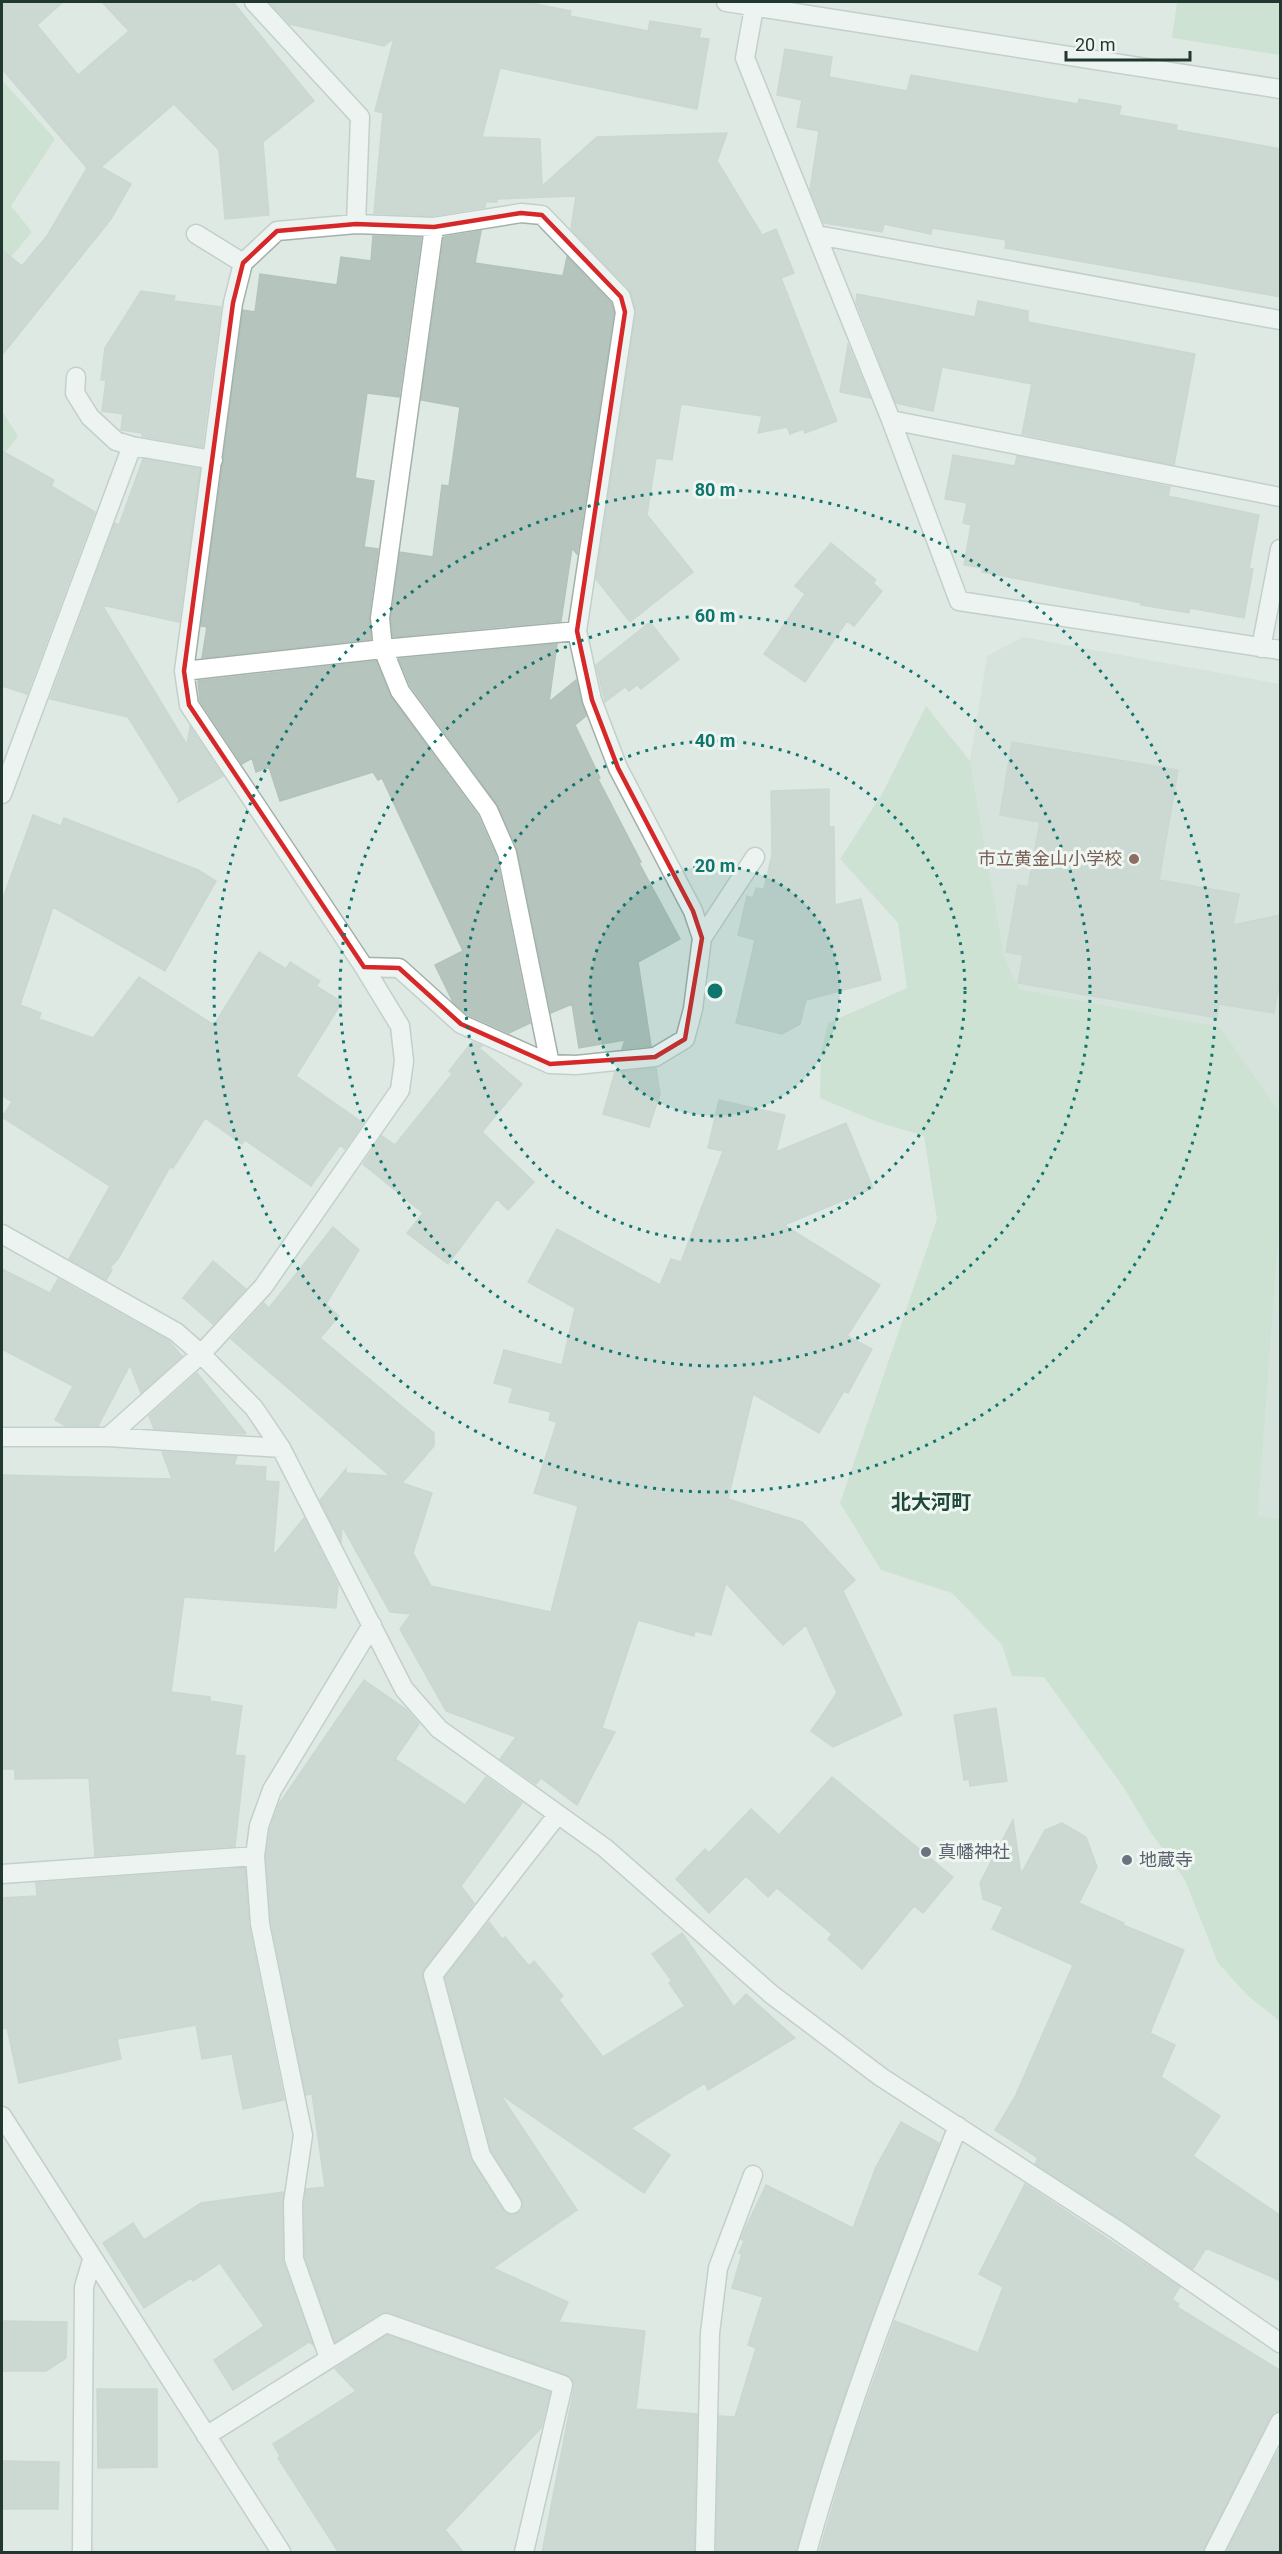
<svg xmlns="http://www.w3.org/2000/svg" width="1282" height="2554" font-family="Roboto,'Noto Sans JP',sans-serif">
<rect width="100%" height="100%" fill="#dfe9e4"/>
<path fill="#cdd9d3" d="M1023,637L1280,684V1113L1220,1027L1019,989L1004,957L970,761L987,656Z
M1280,1214V1519L1258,1517Z"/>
<path fill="#b9dabf" d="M1177,2H1280V55L1172,38Z
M2,80L55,139L11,206L32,232L2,268Z
M2,411L18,436L2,457Z
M926,706L970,761L1004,956L1019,989L1220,1027L1280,1113V1214L1258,1516L1280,1519V2021L1248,1996L1218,1963L1185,1880L1149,1830L1124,1788L1044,1677L1012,1676L1002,1645L952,1593L881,1570L840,1503L937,1219L924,1136L877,1122L820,1098L821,1053L828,1023L907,988L898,923L840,859L882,794Z"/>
<path fill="#b5c4bd" stroke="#b2c3ba" stroke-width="1.5" d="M2,2H63L37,25L78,75L129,31L102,2H233L314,101L263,142L269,215L225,219L219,150L174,104L101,167L131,184L111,219L2,355V250L22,266L47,236L87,168L2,69Z
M269,2H526L571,11L570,16L648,31L650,21L701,29L699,38L709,39L697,109L500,68L482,137L540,139L542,186L597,137L727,133L717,161L762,235L776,229L794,273L781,278L837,421L805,433L803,429L790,434L787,427L758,433L762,416L681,404L672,460L656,458L647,515L693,572L630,622L596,579L636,310L629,289L571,229L576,196L497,199V202H486L485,207L433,216L374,213L383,113L375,111L394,38L384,46L290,24Z
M785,49L832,57L829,77L907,91L911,75L1078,104L1079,99L1121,106L1119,115L1177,125L1176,130L1281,149V297L1005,248L1006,240L932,228L931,234L884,224L882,232L824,223L810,190L819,131L797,127L802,100L777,95Z
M481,231L475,263L563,276L567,257L611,303L614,313L577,554L572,548L561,621L393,637L391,618L400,552L433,557L442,485L449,486L460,407L421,400L444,237Z
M373,236L421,238L399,397L367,393L355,478L374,481L364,547L378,549L369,616L371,639L202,658L207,627L201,626L243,310L255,312L260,274L337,285L341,257L371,261Z
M141,291L175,296L174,301L221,307L202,447L142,436V433L121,430L123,414L102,411L106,380H101L105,348Z
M857,294L975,317L978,301L1028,311V322L1195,354L1174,465L1022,434L1032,384L942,367L933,411L896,403L856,302Z
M848,345L870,398L840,392Z
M2,451L54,480L51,486L95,512L27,694L2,686Z
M953,455L1015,466L1017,456L1170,487L1168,496L1259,515L1249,568L1253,569L1244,618L1190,608L1189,613L1141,605L1142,603L982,572L983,568L964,565L971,525L963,523L967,503L945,499Z
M143,459L200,469L179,622L102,605L187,745L190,727L223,776L178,802L179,799L128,717L50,699L115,523L119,525Z
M831,543L876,580L873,583L882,591L854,626L847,621L805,682L764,654L805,594L795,586Z
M650,622L679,659L641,689L637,685L629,691L625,687L605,702L596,665Z
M557,644L549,702L576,680L586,716L575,725L600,778L598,779L641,862L639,863L680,939L638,962L651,1046L622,1049L625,1040L579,1048L572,1004L551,1013L517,848L497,804L410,685L399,659Z
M376,661L391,697L478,816L496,856L530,1023L509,1033L467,1014L453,1002L435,965L463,951L382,778L378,780L373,772L280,801L269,767L256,772L252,758L242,764L200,701L198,681Z
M1012,742L1178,770L1159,880L1239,894L1233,925L1281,915V973L1274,1013L1219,1004L1217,1018L1018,983L1023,955L1006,952L1018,885L1028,887L1040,822L1000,815Z
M829,789V827H834L835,905L861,899L881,980L806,1000L800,1024L782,1034L736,1023L755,940L738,935L747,896L753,898L756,888L764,889L772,855L771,791Z
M33,815L61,826L64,818L198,870L216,881L165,971L53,907L20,1005L41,1013L39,1019L93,1038L139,977L214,1025L259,952L286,969L290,962L320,981L316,986L342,1002L296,1076L363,1123L345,1149L340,1145L311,1186L245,1140L242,1144L205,1118L173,1168L170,1167L118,1259L110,1267L112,1270L106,1280L69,1259L110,1186L2,1117L12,1102L2,1095V901Z
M472,1042L482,1046L479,1048L522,1084L482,1132L534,1182L508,1210L497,1199L448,1264L407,1233L423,1213L363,1164L382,1136L395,1145L452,1074L449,1071Z
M656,1068L660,1094L649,1127L603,1114L615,1072Z
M719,1100L785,1115L776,1152L846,1123L873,1188L784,1225L880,1285L847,1336L872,1349L848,1393L844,1391L819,1433L753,1394L728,1499L802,1522L855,1580L843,1591L902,1715L833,1747L811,1731L837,1693L806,1625L783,1645L726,1583L711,1635L695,1631L694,1636L638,1620L602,1728L615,1732L577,1805L541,1778L536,1784L500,1759L516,1737L446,1711L400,1629L411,1614L390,1612L342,1526L341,1541L320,1500L346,1469V1473L390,1476L231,1339L264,1303L269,1308L333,1227L359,1250L326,1304L339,1316L320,1338L434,1433V1446L402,1483L432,1493L413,1553L431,1586L551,1612L578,1506L534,1493L557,1422L549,1420L551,1412L509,1402L513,1388L494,1383L504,1350L562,1365L575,1308L528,1282L557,1229L660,1285L671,1259L681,1262L723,1151L708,1148Z
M213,1261L246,1289L213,1324L183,1298Z
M2,1269L50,1293L58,1279L169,1341L182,1356L141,1393L130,1365L98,1426H66L55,1420L73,1386L2,1349Z
M197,1373L246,1433L245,1434L154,1429L149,1416Z
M162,1452L237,1456L234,1465L266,1467L265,1481L279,1482L273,1556L304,1518L338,1585L336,1608L184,1597L171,1692L210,1697V1701L242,1706L235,1755L245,1756L235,1846L95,1856L89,1778L15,1779V1769H2V1475L172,1479Z
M364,1680L407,1710L419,1724L395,1759L465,1805L486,1777L522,1803L461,1886L474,1903L422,1973L470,2158L506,2214H517L522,2210L523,2203L491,2150L445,1977L489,1922L502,1939L505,1937L529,1966L534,1961L563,1996L559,2000L603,2057L685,2006L669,1983L672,1981L652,1954L682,1933L734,2007L746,1994L795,2038L708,2090L705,2083L631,2128L670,2155L644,2193L500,2094L577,2210L493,2268L568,2302L559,2322L645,2331L636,2409L697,2414L694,2553H542L574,2388V2382L567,2375L389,2312L380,2313L335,2342L305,2257L304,2204L306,2189L325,2187L312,2094L306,2095L271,1922L266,1856L270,1829L279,1804Z
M996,1708L1007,1781L970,1786L969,1779L964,1780L954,1715Z
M832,1777L953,1877L923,1913L914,1906L862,1969L828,1939L832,1934L777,1888L768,1897L746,1876L709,1913L676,1879L705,1849L709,1853L751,1809L779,1835Z
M1013,1820L1021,1874L1045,1830L1062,1823L1086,1837L1097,1867L1079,1903L1124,1923L1123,1925L1184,1950L1150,2033L1175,2045L1161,2077L1220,2116L1193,2156L1281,2216V2281L1206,2248L1193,2269L1035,2164L1038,2158L995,2130L1015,2097L1073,1965L992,1929L1003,1907L983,1899L980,1883Z
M245,1868L249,1926L284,2100L243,2109L232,2054L202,2059L196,2025L117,2039L121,2059L19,2083L7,2028L2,2029V1898L37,1896L36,1883Z
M901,2122L939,2143L847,2387L812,2495L796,2553H716L719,2416L735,2417L756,2348L748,2345L763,2297L732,2288L742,2254L739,2253L744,2241L741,2239L745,2229L766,2185L853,2228L876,2167Z
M1025,2184L1180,2287L1172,2299L1179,2304L1177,2307L1281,2371V2411L1274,2412L1270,2417L1203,2553H819L850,2447L895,2321L978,2353L1003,2287L979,2274Z
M283,2192V2262L313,2345L309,2342L233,2390L214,2360L264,2326L220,2263L193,2281L191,2278L144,2308L103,2243L133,2223L144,2240L201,2203Z
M2,2321L67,2322L66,2358L46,2371H2Z
M387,2335L550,2392L541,2428L445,2530L464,2553H339L278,2458L280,2456L273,2444L356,2391L335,2369Z
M97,2389H157V2467L98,2468Z
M1281,2446V2553H1226Z
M2,2461L59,2462L58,2509H2Z"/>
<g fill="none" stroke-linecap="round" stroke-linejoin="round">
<g stroke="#a2b0aa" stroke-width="21">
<path id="minor" d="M254,2L360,117L356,224
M726,2L1280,89
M755,2L745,58L891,420L959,601L1280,650
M434,227L380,618L383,649L400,691L488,810L507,853L550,1064
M196,234L243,263
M817,235L1280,320
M76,377L75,393L90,417L116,441L132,446L213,460
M891,420L1280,497
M1261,648L1280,549
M184,671L383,649L577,631
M2,794L132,446
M702,938L755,857
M2,1234L176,1332L201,1354L254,1408L281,1448L404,1689L439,1729L605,1848L771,1994L881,2077L1117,2230L1280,2343
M2,1437H108L281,1448
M108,1437L201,1354L263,1287L400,1090L404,1061L400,1026L364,967L189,705L184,671L233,303L243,263L277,231L356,224L434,227L521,213L542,215L621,297L625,312L577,631L592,700L618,768L693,911L702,938L693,1009L685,1039L655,1057L576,1065L550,1064L461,1024L399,968L364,967
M2,1874L255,1856
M2,2116L281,2552
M512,2204L481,2155L433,1975L558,1814
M329,2358L294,2259L293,2203L303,2135L260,1924L255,1856L259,1826L272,1790L372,1625
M206,2436L386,2323L563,2385L524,2552
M82,2552L84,2287L92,2260
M705,2552L710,2333L718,2268L753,2175
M807,2552C847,2407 902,2266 958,2126
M1214,2552L1280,2422"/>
</g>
<use href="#minor" stroke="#fff" stroke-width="18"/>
</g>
<path d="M0 0H1282V2554H0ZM521,213L542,215L621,297L625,312L577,631L592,700L618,768L693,911L702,938L685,1039L655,1057L550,1064L461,1024L399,968L364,967L189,705L184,671L233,303L243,263L277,231L356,224L434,227Z" fill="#dfe9e4" fill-opacity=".55" fill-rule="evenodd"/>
<path fill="none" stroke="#d62828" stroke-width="4.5" stroke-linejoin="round" d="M521,213L542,215L621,297L625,312L577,631L592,700L618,768L693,911L702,938L685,1039L655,1057L550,1064L461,1024L399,968L364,967L189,705L184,671L233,303L243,263L277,231L356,224L434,227Z"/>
<circle cx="715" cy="991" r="125" fill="#0f766e" fill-opacity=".12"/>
<g fill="none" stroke="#0f766e" stroke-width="3" stroke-dasharray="3 6">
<circle cx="715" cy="991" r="125"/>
<circle cx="715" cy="991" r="250"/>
<circle cx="715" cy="991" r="375"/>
<circle cx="715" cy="991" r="501"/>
</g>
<circle fill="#8d6e63" stroke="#eff6f2" stroke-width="2" cx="1134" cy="859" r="6"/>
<g fill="#6b7280" stroke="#eff6f2" stroke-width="2">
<circle cx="926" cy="1852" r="6"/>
<circle cx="1127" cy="1860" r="6"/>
</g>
<g text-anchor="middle" stroke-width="6" stroke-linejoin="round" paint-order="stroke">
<g font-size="18" fill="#785e54" stroke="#eff6f2" text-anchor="end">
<text x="1122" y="865">市立黄金山小学校</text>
</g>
<g font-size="18" fill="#5b616d" stroke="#eff6f2" text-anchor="start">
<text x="938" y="1858">真幡神社</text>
<text x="1139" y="1866">地蔵寺</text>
</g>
<g font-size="20" font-weight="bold" fill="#1e493b" stroke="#eff6f2">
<text x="931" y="1509">北大河町</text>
</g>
</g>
<circle cx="715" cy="991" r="9" fill="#0f766e" stroke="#eff6f2" stroke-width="3"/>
<g font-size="18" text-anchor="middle" font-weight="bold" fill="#0f766e" stroke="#eff6f2" stroke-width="6" stroke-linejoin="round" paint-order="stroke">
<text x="715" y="496">80 m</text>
<text x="715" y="622">60 m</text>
<text x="715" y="747">40 m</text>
<text x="715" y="872">20 m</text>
</g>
<rect width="1282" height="2554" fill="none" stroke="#213830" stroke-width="6"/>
<path d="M1066 51v9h124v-9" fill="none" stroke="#213830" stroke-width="3"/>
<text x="1075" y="51" font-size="18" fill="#213830" stroke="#eff6f2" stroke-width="4.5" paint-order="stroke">20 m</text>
</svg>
